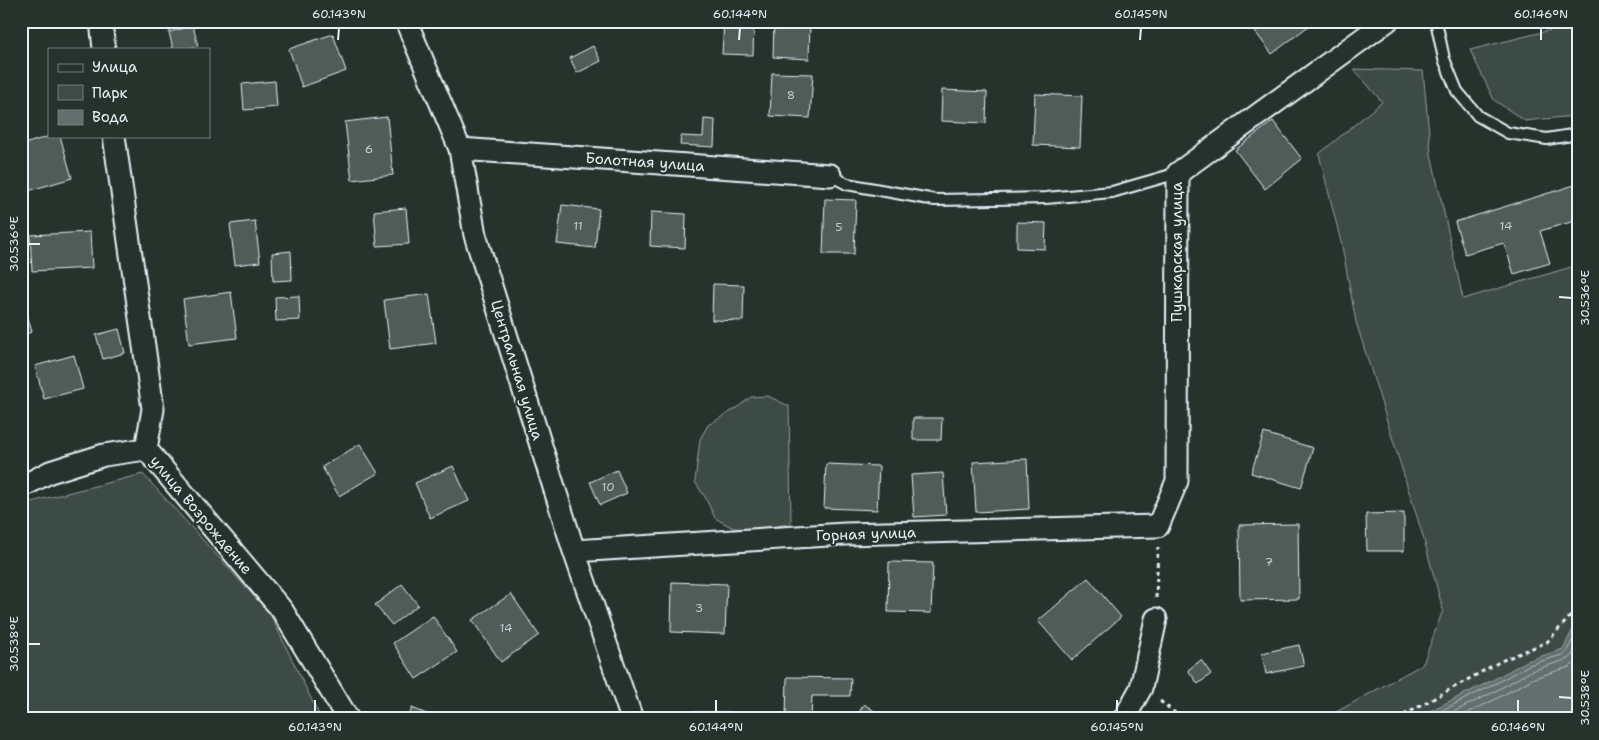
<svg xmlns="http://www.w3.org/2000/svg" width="1599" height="740" font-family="'Shantell Sans',sans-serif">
<rect width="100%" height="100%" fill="#26332d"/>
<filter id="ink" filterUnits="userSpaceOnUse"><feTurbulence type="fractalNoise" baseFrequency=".02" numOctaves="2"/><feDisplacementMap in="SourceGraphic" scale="10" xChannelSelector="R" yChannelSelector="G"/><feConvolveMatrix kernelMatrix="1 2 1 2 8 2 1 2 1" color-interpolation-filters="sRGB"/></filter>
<g filter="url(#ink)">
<path fill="#3e4b47" stroke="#939ea0" d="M1574,21H1578V115L1574,116L1525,121L1494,100L1470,50L1571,25Z
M1354,69L1423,71L1431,154L1463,299L1578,265V719H1328L1329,716L1423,664L1443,610L1423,536L1356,322L1342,246L1319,154L1382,102Z
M768,396L789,406L791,523L764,529L733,528L715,518L705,497L695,482L700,439L708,425L735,409L751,397Z
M143,474L270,614L321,719H21V507L27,503Z"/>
<path fill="#636f6d" stroke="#98a3a5" d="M1578,619V719H1413L1487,683L1527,661L1563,649Z"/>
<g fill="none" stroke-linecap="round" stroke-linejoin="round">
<path stroke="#b3bdc0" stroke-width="1" d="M1425,719L1489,687L1529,665L1565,654L1578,630
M1439,719L1492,693L1531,671L1568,659L1572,655L1578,645
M1456,719L1496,699L1534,678L1569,667L1578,661"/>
</g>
<path fill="#505c59" stroke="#e8f1f8" d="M724,21H754L753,55L722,54Z
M774,21H810L809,59L773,57Z
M1255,21H1315L1272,54L1250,25Z
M193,26L198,46L187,49H173L169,32Z
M333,34L346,71L302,87L289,49Z
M593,46L601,61L577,73L570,58Z
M772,73L813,74L810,118L770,116Z
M275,81L277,107L244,110L242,84Z
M942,90L987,92L986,123L941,121Z
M1035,94L1082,96L1080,147L1033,145Z
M387,117L393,175L352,180L345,122Z
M704,119L715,120L714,147L680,145L681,136L703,137Z
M1273,121L1302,159L1265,189L1235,150Z
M50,136H60L72,178L21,193V145Z
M1578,184V220L1540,231L1550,263L1514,274L1504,243L1465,254L1455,222Z
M825,199L856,200L854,254H823Z
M562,205L599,209L595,248L557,244Z
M406,208L409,244L377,246L374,211Z
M651,212L686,214L685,248L650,246Z
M255,221L260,262L235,265L230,224Z
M1017,222L1046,223L1045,249L1017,248Z
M90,232L92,268L32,271L30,235Z
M291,251L292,280L273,281L272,253Z
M713,284L744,285L743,321L712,320Z
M231,292L237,338L189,344L183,299Z
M429,294L436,343L390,349L384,300Z
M299,296L300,320L276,321L275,297Z
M25,307L32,332L21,335V308Z
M119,329L125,353L103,359L96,335Z
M74,355L83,389L44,399L35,366Z
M913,418H942L941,440H913Z
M1264,433L1313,448L1301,488L1251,473Z
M360,444L378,473L339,496L322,467Z
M1027,459L1029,509L976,512L973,462Z
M826,464L879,466L877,510L824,508Z
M453,466L469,501L430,518L415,483Z
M617,470L627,493L600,505L590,482Z
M943,473L946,515L914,517L911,475Z
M1404,513V551H1367L1366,514Z
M1298,524L1299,599L1240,600L1239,525Z
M889,562L933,563L931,613L888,612Z
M1088,578L1121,617L1072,660L1038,621Z
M672,582L727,584L725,634L671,632Z
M402,584L418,605L392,625L375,605Z
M511,594L539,635L501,662L472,620Z
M433,616L457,652L416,679L393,643Z
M1299,645L1304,666L1266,674L1262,653Z
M1201,660L1211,674L1198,684L1188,670Z
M787,677L851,678L850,696H812L811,718L786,717Z
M864,704L886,719H855Z
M412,708L439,719H408Z
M689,712H729V719H689Z"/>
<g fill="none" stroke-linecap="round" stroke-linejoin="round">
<g stroke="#e8f1f8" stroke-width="14">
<path id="lane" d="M1436,21L1444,59L1457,91L1478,116L1508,133L1547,139L1578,134
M830,175L847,184L935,200L1046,198L1112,192L1178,173"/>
</g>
<g stroke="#e8f1f8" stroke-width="25">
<path id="street" d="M101,21L104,49
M406,21L460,149L475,235L574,551L632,719
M114,136L153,409L146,449L282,610L348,719
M460,149L830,175
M21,487L50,472L104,455L146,449
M574,551L845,534L1158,526L1177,481L1178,173L1387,21
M1124,719L1141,688L1156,619"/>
</g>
<path stroke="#e8f1f8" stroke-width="3" stroke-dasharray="4 4" stroke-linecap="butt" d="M1156,598L1158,547
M1160,701L1183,719
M1397,719L1501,661L1547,642L1578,608"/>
<use href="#lane" stroke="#26332d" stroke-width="10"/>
<use href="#street" stroke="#26332d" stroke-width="21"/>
</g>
</g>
<path fill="none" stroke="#e8f1f8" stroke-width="2" d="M338,40L339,28M739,40L740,28M1140,40L1141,28M1541,40V28M28,244H40M1559,297L1572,298M28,644H40M1559,697L1572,698M315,712V700M716,712V700M1117,712V700M1518,712V700"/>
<g text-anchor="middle" stroke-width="4.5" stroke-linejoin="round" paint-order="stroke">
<g font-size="12" fill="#c2ccd0">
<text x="791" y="99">8</text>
<text x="369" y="153">6</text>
<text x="578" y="230">11</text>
<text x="1506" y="230">14</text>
<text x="839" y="231">5</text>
<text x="608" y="491">10</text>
<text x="1269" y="566">7</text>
<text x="699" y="612">3</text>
<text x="506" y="632">14</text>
</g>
<g font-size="15" fill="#e8f1f8" stroke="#26332d">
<text transform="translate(645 162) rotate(4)" y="5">Болотная улица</text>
<text transform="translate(1177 252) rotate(-90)" y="5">Пушкарская улица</text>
<text transform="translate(517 370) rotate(73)" y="5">Центральная улица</text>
<text transform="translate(201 515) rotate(50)" y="5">улица Возрождение</text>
<text transform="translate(866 534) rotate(-2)" y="5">Горная улица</text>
</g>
</g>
<rect width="1599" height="740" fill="none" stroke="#26332d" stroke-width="55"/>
<rect x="48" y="48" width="162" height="90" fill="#26332d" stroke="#747f7e"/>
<rect x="58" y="64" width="25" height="8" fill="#26332d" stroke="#747f7e"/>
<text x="92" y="72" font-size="15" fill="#e8f1f8">Улица</text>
<rect x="58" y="85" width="25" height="15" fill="#3e4b47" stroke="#747f7e"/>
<text x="92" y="98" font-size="15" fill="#e8f1f8">Парк</text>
<rect x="58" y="110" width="25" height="15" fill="#636f6d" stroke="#747f7e"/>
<text x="92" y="122" font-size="15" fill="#e8f1f8">Вода</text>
<rect x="28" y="28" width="1544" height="684" fill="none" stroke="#e8f1f8" stroke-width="2"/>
<g font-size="12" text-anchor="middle" fill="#e8f1f8">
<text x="339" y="18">60.143°N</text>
<text x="740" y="18">60.144°N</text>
<text x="1141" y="18">60.145°N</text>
<text x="1541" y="18">60.146°N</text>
<text transform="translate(14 244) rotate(-90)" y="4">30.536°E</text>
<text transform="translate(1585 298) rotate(-90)" y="4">30.536°E</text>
<text transform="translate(14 644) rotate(-90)" y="4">30.538°E</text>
<text transform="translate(1585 698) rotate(-90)" y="4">30.538°E</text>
<text x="315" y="731">60.143°N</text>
<text x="716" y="731">60.144°N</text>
<text x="1117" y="731">60.145°N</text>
<text x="1518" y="731">60.146°N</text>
</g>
</svg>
